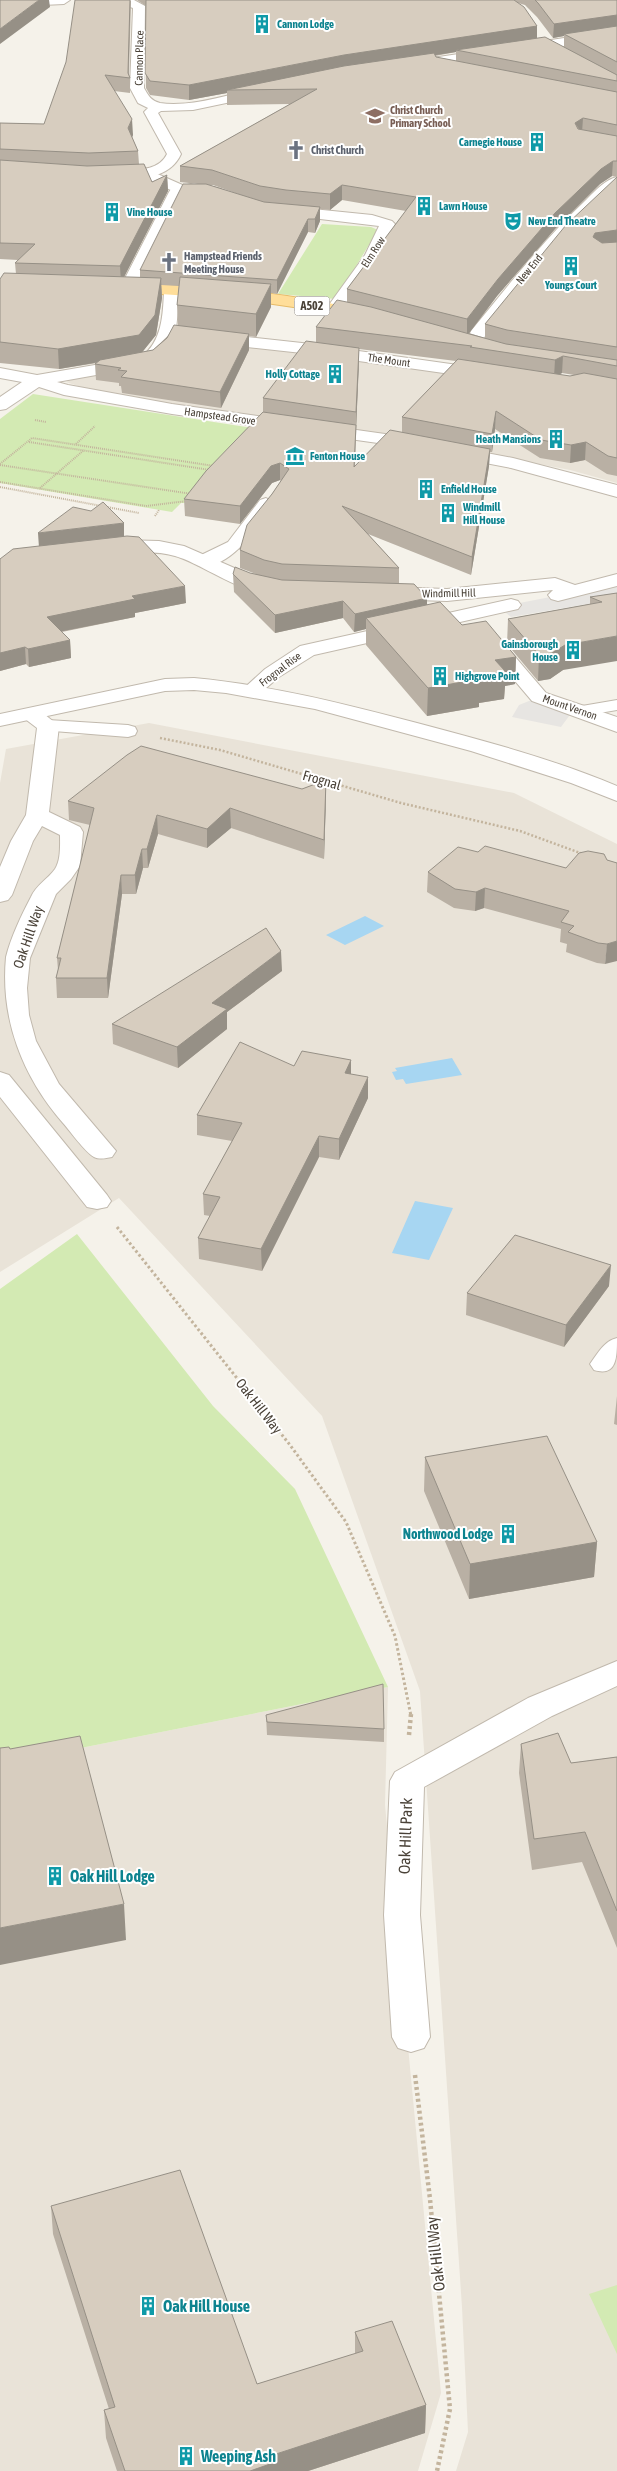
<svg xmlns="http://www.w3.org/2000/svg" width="617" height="2471" font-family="'Asap Condensed',sans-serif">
<rect width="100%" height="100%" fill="#f5f2ea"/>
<path fill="#e9e3d8" d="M174,336L617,397V483L570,470L374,432L156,404L90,390L66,382L98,371L152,364Z
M149,723L514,793L617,844V2471H456L468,2432L462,2307L420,1691L322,1416L119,1198L0,1272V783L6,749Z
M388,1687L385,1805L441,2393L418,2471H0V1764Z"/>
<path fill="#d3eab3" d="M322,224L371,227L378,230L336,299L278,294Z
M33,394L278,432L193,503H181L172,512L0,483V419Z
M77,1234L213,1406L295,1489L388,1687L0,1764V1289Z
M617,2285V2354L589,2294Z"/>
<path fill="#e7e5e2" d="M617,580V599L511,617L499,607L576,592Z
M539,697L575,708L561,727L512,717L519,705Z"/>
<path fill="#a7d6f2" d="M365,916L384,926L345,945L326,935Z
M452,1058L462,1075L406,1084L403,1079L396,1080L392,1072L397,1071L395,1068Z
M415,1201L453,1208L429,1260L392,1253Z"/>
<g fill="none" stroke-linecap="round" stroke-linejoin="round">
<g stroke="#c1b9ad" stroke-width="2">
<path id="service" d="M266,498L274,503C259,525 229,573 197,565L195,561L197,557L228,542L260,500Z
M617,700V710L582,716L576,715L573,711L576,707Z
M48,720L128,725L135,727L137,731L135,735L128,737L41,730L39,726L41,722Z
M617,1338C617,1357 617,1377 594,1370L590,1364C598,1353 604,1341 617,1338Z"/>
</g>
<g stroke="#c1b9ad" stroke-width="2">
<path id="pedestrian" d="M144,168L187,187L189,190L182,194L177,193L139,175L137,172L139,169Z"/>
</g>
<g stroke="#c1b9ad" stroke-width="2">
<path id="minor" d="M0,0H70L64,4L0,7Z
M123,0H134L145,6L144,88C148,95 151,101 160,103C191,108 234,93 264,87L271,91L264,95L193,110L161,111L158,113L181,154C169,181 135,179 109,178L104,177L102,174L104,171C123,166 156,177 167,154L144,112L148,108L138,103L130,88L133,8L124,5Z
M617,30V38L412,69L405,65L412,61Z
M617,177V189C566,231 526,284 485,336L479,349H467L465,345L471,331C508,286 544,239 587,199C595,191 606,179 617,177Z
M195,183L221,189L223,192L216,196L195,192L182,195L136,288L128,293L122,291L120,288L169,192L171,189Z
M283,206L372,215L392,221L395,224L380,255L340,312H328L326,309L365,255L379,226L278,214L275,211L278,208Z
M172,286L180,291L176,329L302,343L486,369L492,370L495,374L492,378L486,379L302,353L173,339L166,352L152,365L57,382L68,385L172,404L392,435L513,458L617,485V497L511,468L392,445L172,414L64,395L39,387L6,409L0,410V397L22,382L0,378V368L37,375L141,357C162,342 163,315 164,291Z
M121,540L159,541L184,546L255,577L276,583L279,587L276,591C246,599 204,564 175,556C152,549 128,556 105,550L102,546L105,542Z
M617,574V586L558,601L551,599L548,595L553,590L447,601L387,599L380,597L377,593L380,589L387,587L447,589L555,578L575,585Z
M511,599L518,601L521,605L518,609L314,655L279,677L259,694L252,696L245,694L242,690L265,669L300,646Z
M492,636L499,638L546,693L617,717V732L532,701L482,642L485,638Z
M31,709L39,710L59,726L49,812L80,827L83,832L80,866L71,879L56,894L30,958L27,988L29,1015L36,1041L59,1084L116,1151L112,1157C106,1158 100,1160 94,1157C84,1151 71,1132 63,1123C23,1077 0,1020 6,957C11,937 21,916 31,897C36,885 48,879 55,869C61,860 60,845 60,835L42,826L33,841L12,895L8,900L0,902V867L11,841L26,815L37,728L20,715L23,710Z
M0,1072L9,1075L107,1195L111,1201L107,1207L97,1209L87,1207L0,1097Z
M617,1661V1686L552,1716L424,1787L420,1915L430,2037L424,2048L411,2052L398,2048L392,2037L384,1915L390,1781L395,1772L528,1698Z"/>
</g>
<g stroke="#c1b9ad" stroke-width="2">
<path id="tertiary" d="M194,678C270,685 344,704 417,723C485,741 553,759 617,786V801L571,783L471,751L315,709L226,693L194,690L165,691L0,726V714L165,679Z"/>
</g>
<g stroke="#e6bb68" stroke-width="2">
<path id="primary" d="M124,283C208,286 291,292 373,313L375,316L373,319L367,321L307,309L246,300L118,291L116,288L118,285Z"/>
</g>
<path stroke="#c3b49d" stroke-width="2" stroke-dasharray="1 1" stroke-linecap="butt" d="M35,420L46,422
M29,442L210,470
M76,444L95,426
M0,464L32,438L214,466
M0,465L192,494
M0,482L146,506L187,501
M0,487L139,513
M40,488L84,450
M155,516L159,510"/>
<path stroke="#c3b49d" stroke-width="2.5" stroke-dasharray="2 2" stroke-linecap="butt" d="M160,738L220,750L401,803L520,831L583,854"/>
<path stroke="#c3b49d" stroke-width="3" stroke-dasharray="2.5 2.5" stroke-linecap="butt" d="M117,1227L290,1445L346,1522L395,1636L411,1716"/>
<path stroke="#c3b49d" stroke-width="4.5" stroke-dasharray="3 3" stroke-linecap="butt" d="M409,1735L411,1714
M415,2075L430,2199L450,2409L437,2471"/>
<use href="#service" fill="#fff" fill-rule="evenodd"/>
<use href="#pedestrian" fill="#fff" fill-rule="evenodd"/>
<use href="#minor" fill="#fff" fill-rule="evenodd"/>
<use href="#tertiary" fill="#fff" fill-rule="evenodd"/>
<use href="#primary" fill="#ffde9a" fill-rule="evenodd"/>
</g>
<path fill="#b9b0a4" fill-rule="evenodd" d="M131,0L129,75L130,78V93L114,91L133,135L132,137L138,151L139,164L152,182L167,175L168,191L124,277H140V270L198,184L180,182V166L290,104L227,105V93L189,100L150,95L146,88V6L137,0H617V476L607,474L585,460L570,463L540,458L495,429L492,452H490L489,466L471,575L368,534L399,568V584L427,604L516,657L515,684L505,686L504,699L479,703V707L427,716L366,645V629L354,632L343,618L275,633L234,592L233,574L250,573L256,574L240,568V550L272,494L281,481L280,480L272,483L240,524L185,516L184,499L263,412V398L316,343V327L347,302V289L406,211L342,200L330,210L320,209V221L315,233L308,232L277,294L271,293V307L256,337L249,336V350L221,408L122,393L121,386H119V383L96,380L95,364L97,363L59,369L0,363V279L16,274L15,263L18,260L0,259V123L44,124ZM518,3L525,5L537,17L553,38L564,36V47L537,38V26ZM456,52V61L436,57L435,56ZM612,176L617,177L485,324V338L469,333L497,296L555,229L600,184ZM210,185H213L238,194ZM161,285L179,286L177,305L178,326L153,350L142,352L156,335L162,298ZM359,349L456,361L402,417V432L355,466ZM562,373L574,375L570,376L559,375Z
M124,523V536L186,603L135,613V617L62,632L70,640L71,658L29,667L26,664L0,671V559Z
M617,593L563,670L550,679L538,681L507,644L508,619L590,604V597Z
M326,780L324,859L231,828L207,848L158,834L148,868H143L136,894H122L108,998H57L56,978L58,970L57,958L90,825L69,820L68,801L302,789Z
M478,852L566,868L607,860L617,863L605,964L597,963L566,952L567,944L560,942L561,929L484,908L475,911L454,908L427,892L428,872Z
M282,971L227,1012V1029L178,1068L113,1044L112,1024Z
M351,1060V1074L368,1098L339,1160L319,1157L262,1271L199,1259L198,1238L210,1216L204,1215L203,1194L232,1141L197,1135V1115L294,1066Z
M609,1286L564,1347L466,1315L467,1293Z
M617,1396V1425L614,1424Z
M425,1457L597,1542L594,1577L469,1599L424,1491Z
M266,1715L384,1729V1742L267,1735Z
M521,1744L571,1763L617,1757V1948L582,1862L532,1870L519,1773Z
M51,2206L257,2384L355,2354V2332L426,2405L425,2433L308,2471H117L106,2438L104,2410L109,2409L53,2234Z"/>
<path fill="#969086" d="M39,0H49L50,7L0,44V29Z
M617,15V29L564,34V36L553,38L554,24Z
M537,26V41L456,50V52L344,69L227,90V93L189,100V85L344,55Z
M583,118L582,133L575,123Z
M132,119L133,135L129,144L128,128Z
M613,161L612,176L600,184L555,229L497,296L467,336V319L498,279L555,213L601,169Z
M167,175L168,191L121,283L120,266Z
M342,185V200L330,210V194Z
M320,207V221L315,233V219Z
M308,219V232L277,294V280Z
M617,230V246L592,253L593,237L595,233Z
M161,278L162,298L156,335L140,355L59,369L58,349Z
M271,284V307L256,337V314Z
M249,334V350L221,408L220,392Z
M359,348V363L356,428V412Z
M563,356L562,373L554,377L555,360Z
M496,411L495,429L492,452V434Z
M586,442L585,460L570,463L571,445Z
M490,449L489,466L471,575L472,557Z
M280,463V480L272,483L240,524V506L271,466Z
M124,523V538L39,548L38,533Z
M185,586L186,603L135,613V617L48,634L47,617L132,596Z
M427,598V616L366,618V629L354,632L355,614Z
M343,601V618L275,633V615Z
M617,636V661L563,670L550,679L538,681L539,655L565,645Z
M70,640L71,658L29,667L28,649Z
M25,647L26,664L0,671V653Z
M516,657L515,684L505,686L504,699L479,703V707L427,716L428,688L477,676L495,660Z
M326,780V799L324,859V840Z
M230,808L231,828L207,848V829Z
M157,815L158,834L148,868L147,849Z
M142,849L143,868L136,894L135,875Z
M121,875L122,894L108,998L107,978Z
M485,888L484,908L475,911L476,892Z
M617,941V961L605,964L607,944Z
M281,951L282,971L227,1012V1029L178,1068L177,1047L212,1003Z
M351,1060V1080L345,1073Z
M368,1077V1098L339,1160V1139Z
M319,1136V1157L262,1271L261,1249Z
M611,1265L609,1286L564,1347L566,1325Z
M597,1542L594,1577L469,1599L470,1564Z
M124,1904L126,1940L0,1965V1928Z
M426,2405L425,2433L308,2471H250L270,2456Z"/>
<path fill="#d7cdbf" stroke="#969086" d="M0,0H39L0,29Z
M75,0H130L128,73L130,78L105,75L132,119L128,128L138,151L89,153L0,149V123L44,124L66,62Z
M146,0H514L524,7L537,26L344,55L189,85L150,81L145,73Z
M535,0H617V15L554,24L538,3Z
M617,26V62L564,34Z
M545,37L617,75V81L456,50Z
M434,53L436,57L617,92V125L583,118L575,123L578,129L617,136V161H613L601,169L555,213L498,279L467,319L347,289L416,197L342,185L330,194L286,190L260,186L212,170L180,166L317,89L227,90L344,66Z
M0,160L87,166L144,164L152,182L167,175L120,266L15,263L35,244L0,243Z
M617,177V230L595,233L593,237L602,243L617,242V347L507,330L485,324L566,225Z
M183,184H206L264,202L320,207L315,219H308L277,280L140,270Z
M4,273L161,278L155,315L139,335L58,349L0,342V279Z
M180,277L271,284L256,314L177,305Z
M337,300L371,307L506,344L617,360V366L563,356L555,360L470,347L472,346L316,327Z
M174,325L249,334L220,392L121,377L127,371L118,370L121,368L95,364L100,360L153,350L167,338Z
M306,341L359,348L356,412L263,398Z
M458,359L570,376L584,373L617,379V458L608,456L586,442L571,445L541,440L496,411L492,434L402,417Z
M263,412L356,425L354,467L390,430L490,449L472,557L342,506L399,568L282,564L264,560L240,550L247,525L272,494L289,469L280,463L271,466L240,506L184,499L206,471Z
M103,502L124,523L38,533L73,507L91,511Z
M127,536L139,537L185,586L132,596L135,599L47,617L70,640L28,649L25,647L0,653V559L13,549Z
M235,567L250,573L282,580L414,584L427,598L355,614L343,601L275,615L233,574Z
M617,593V636L565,645L552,653L539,655L508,619L602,602L590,597Z
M440,602L462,625L486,621L516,657L495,660L505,671L477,676L480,679L428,688L366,618Z
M141,746L302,789L326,780L324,840L230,808L207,829L157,815L147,849H142L135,875H121L107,978H56L61,958H57L94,808L68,801L127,755Z
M485,846L566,868L579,853L588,851L604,854L607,860L617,863V941L607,944L598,943L568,932L574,926L561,922L569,911L485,888L476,892L455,889L428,872L458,847L478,852Z
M266,928L281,951L212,1003L227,1009L177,1047L112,1024Z
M240,1042L294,1066L302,1051L351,1060L345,1073L368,1077L339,1139L319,1136L261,1249L198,1238L220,1197L203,1194L242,1123L197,1115Z
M515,1235L611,1265L566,1325L467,1293Z
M547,1436L597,1542L470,1564L425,1457Z
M383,1684L384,1729L267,1722L266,1715Z
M558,1733L571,1763L617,1757V1911L585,1832L534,1839L521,1744Z
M80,1736L124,1904L0,1928V1748L9,1747L10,1749Z
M180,2170L257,2384L363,2351L355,2332L392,2321L426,2405L270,2456L273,2463L250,2471H125L104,2410L115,2407L51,2206Z"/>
<defs>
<g id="building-bare" transform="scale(1.5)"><path d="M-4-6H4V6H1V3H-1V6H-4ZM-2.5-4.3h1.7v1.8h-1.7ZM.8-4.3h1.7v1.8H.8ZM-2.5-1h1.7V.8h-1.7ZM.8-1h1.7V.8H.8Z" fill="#0f9aa8" stroke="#fff" stroke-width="2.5" paint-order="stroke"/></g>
<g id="school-bare" transform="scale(1.5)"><path d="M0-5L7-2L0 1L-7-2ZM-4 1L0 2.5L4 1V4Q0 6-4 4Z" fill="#8d6e63" stroke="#fff" stroke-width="2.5" paint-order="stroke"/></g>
<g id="church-bare" transform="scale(1.5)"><path d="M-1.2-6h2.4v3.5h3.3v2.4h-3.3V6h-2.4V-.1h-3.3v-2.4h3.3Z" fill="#6b7280" stroke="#fff" stroke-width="2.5" paint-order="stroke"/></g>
<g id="theatre-bare" transform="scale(1.5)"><path d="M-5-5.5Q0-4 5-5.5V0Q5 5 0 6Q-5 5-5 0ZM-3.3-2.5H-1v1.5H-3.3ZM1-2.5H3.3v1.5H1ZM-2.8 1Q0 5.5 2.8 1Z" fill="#0f9aa8" stroke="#fff" stroke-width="2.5" paint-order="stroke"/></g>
<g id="museum-bare" transform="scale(1.5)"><path d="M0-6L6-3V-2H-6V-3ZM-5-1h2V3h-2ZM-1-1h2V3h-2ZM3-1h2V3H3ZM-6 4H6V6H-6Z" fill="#0f9aa8" stroke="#fff" stroke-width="2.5" paint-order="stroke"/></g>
</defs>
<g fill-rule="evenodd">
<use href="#building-bare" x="262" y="24"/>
<use href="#school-bare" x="375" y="116"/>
<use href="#building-bare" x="537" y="142"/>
<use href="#church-bare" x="296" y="150"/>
<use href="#building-bare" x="424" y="206"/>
<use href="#building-bare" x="112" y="212"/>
<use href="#theatre-bare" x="513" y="221"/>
<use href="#church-bare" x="169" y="262"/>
<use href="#building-bare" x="571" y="266"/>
<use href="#building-bare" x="335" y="374"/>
<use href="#building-bare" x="556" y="439"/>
<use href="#museum-bare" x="295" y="456"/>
<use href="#building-bare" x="426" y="489"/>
<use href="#building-bare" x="448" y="513"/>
<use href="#building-bare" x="573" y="650"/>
<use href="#building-bare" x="440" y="676"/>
<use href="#building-bare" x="508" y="1534"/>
<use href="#building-bare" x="55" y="1876"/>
<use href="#building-bare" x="148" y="2306"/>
<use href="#building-bare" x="186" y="2456"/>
</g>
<g text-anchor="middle" stroke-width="4" stroke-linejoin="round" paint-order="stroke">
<g font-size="11" font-weight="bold" fill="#0d838f" stroke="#fff" text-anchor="start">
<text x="277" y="28">Cannon Lodge</text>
<text x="522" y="146" text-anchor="end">Carnegie House</text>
<text x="439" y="210">Lawn House</text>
<text x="127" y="216">Vine House</text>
<text x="528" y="225">New End Theatre</text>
<text x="571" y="289" text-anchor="middle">Youngs Court</text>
<text x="320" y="378" text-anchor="end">Holly Cottage</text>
<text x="541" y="443" text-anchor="end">Heath Mansions</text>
<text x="310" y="460">Fenton House</text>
<text x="441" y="493">Enfield House</text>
<text x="463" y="511">Windmill<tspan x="463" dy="13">Hill House</tspan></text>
<text x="558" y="648" text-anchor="end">Gainsborough<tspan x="558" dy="13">House</tspan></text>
<text x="455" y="680">Highgrove Point</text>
</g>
<g font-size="11" fill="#4a4238" stroke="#fff">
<text transform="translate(139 58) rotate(-89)" y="4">Cannon Place</text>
<text transform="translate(373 252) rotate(-57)" y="4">Elm Row</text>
<text transform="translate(529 269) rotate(-51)" y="4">New End</text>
<text transform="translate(389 360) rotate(8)" y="4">The Mount</text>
<text transform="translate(220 416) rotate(8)" y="4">Hampstead Grove</text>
<text transform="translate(449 593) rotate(-1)" y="4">Windmill Hill</text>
<text transform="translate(280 669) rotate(-37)" y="4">Frognal Rise</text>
<text transform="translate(570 707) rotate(19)" y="4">Mount Vernon</text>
</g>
<g font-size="11" font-weight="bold" fill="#785e54" stroke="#fff" text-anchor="start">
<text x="390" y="114">Christ Church<tspan x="390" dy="13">Primary School</tspan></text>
</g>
<g font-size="11" font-weight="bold" fill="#5b616d" stroke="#fff" text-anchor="start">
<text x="311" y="154">Christ Church</text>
<text x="184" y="260">Hampstead Friends<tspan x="184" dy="13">Meeting House</tspan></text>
</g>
<rect fill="#fff" stroke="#807b74" stroke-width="1" x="294.5" y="296.5" width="35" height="19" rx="4"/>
<g font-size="12" font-weight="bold" fill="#4a4238">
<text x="312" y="310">A502</text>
</g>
<g font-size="14" fill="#4a4238" stroke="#fff">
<text transform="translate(322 780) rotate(16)" y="5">Frognal</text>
<text transform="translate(28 937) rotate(-71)" y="5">Oak Hill Way</text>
<text transform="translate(259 1406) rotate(52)" y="5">Oak Hill Way</text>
</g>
<g font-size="14" font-weight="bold" fill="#0d838f" stroke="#fff" text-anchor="end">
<text x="493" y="1539">Northwood Lodge</text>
</g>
<g font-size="16" fill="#4a4238" stroke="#fff">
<text transform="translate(405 1836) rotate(-88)" y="6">Oak Hill Park</text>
<text transform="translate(435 2254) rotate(-96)" y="6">Oak Hill Way</text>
</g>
<g font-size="16" font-weight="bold" fill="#0d838f" stroke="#fff" text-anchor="start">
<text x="70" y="1882">Oak Hill Lodge</text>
<text x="163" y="2312">Oak Hill House</text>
<text x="201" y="2462">Weeping Ash</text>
</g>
</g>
</svg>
